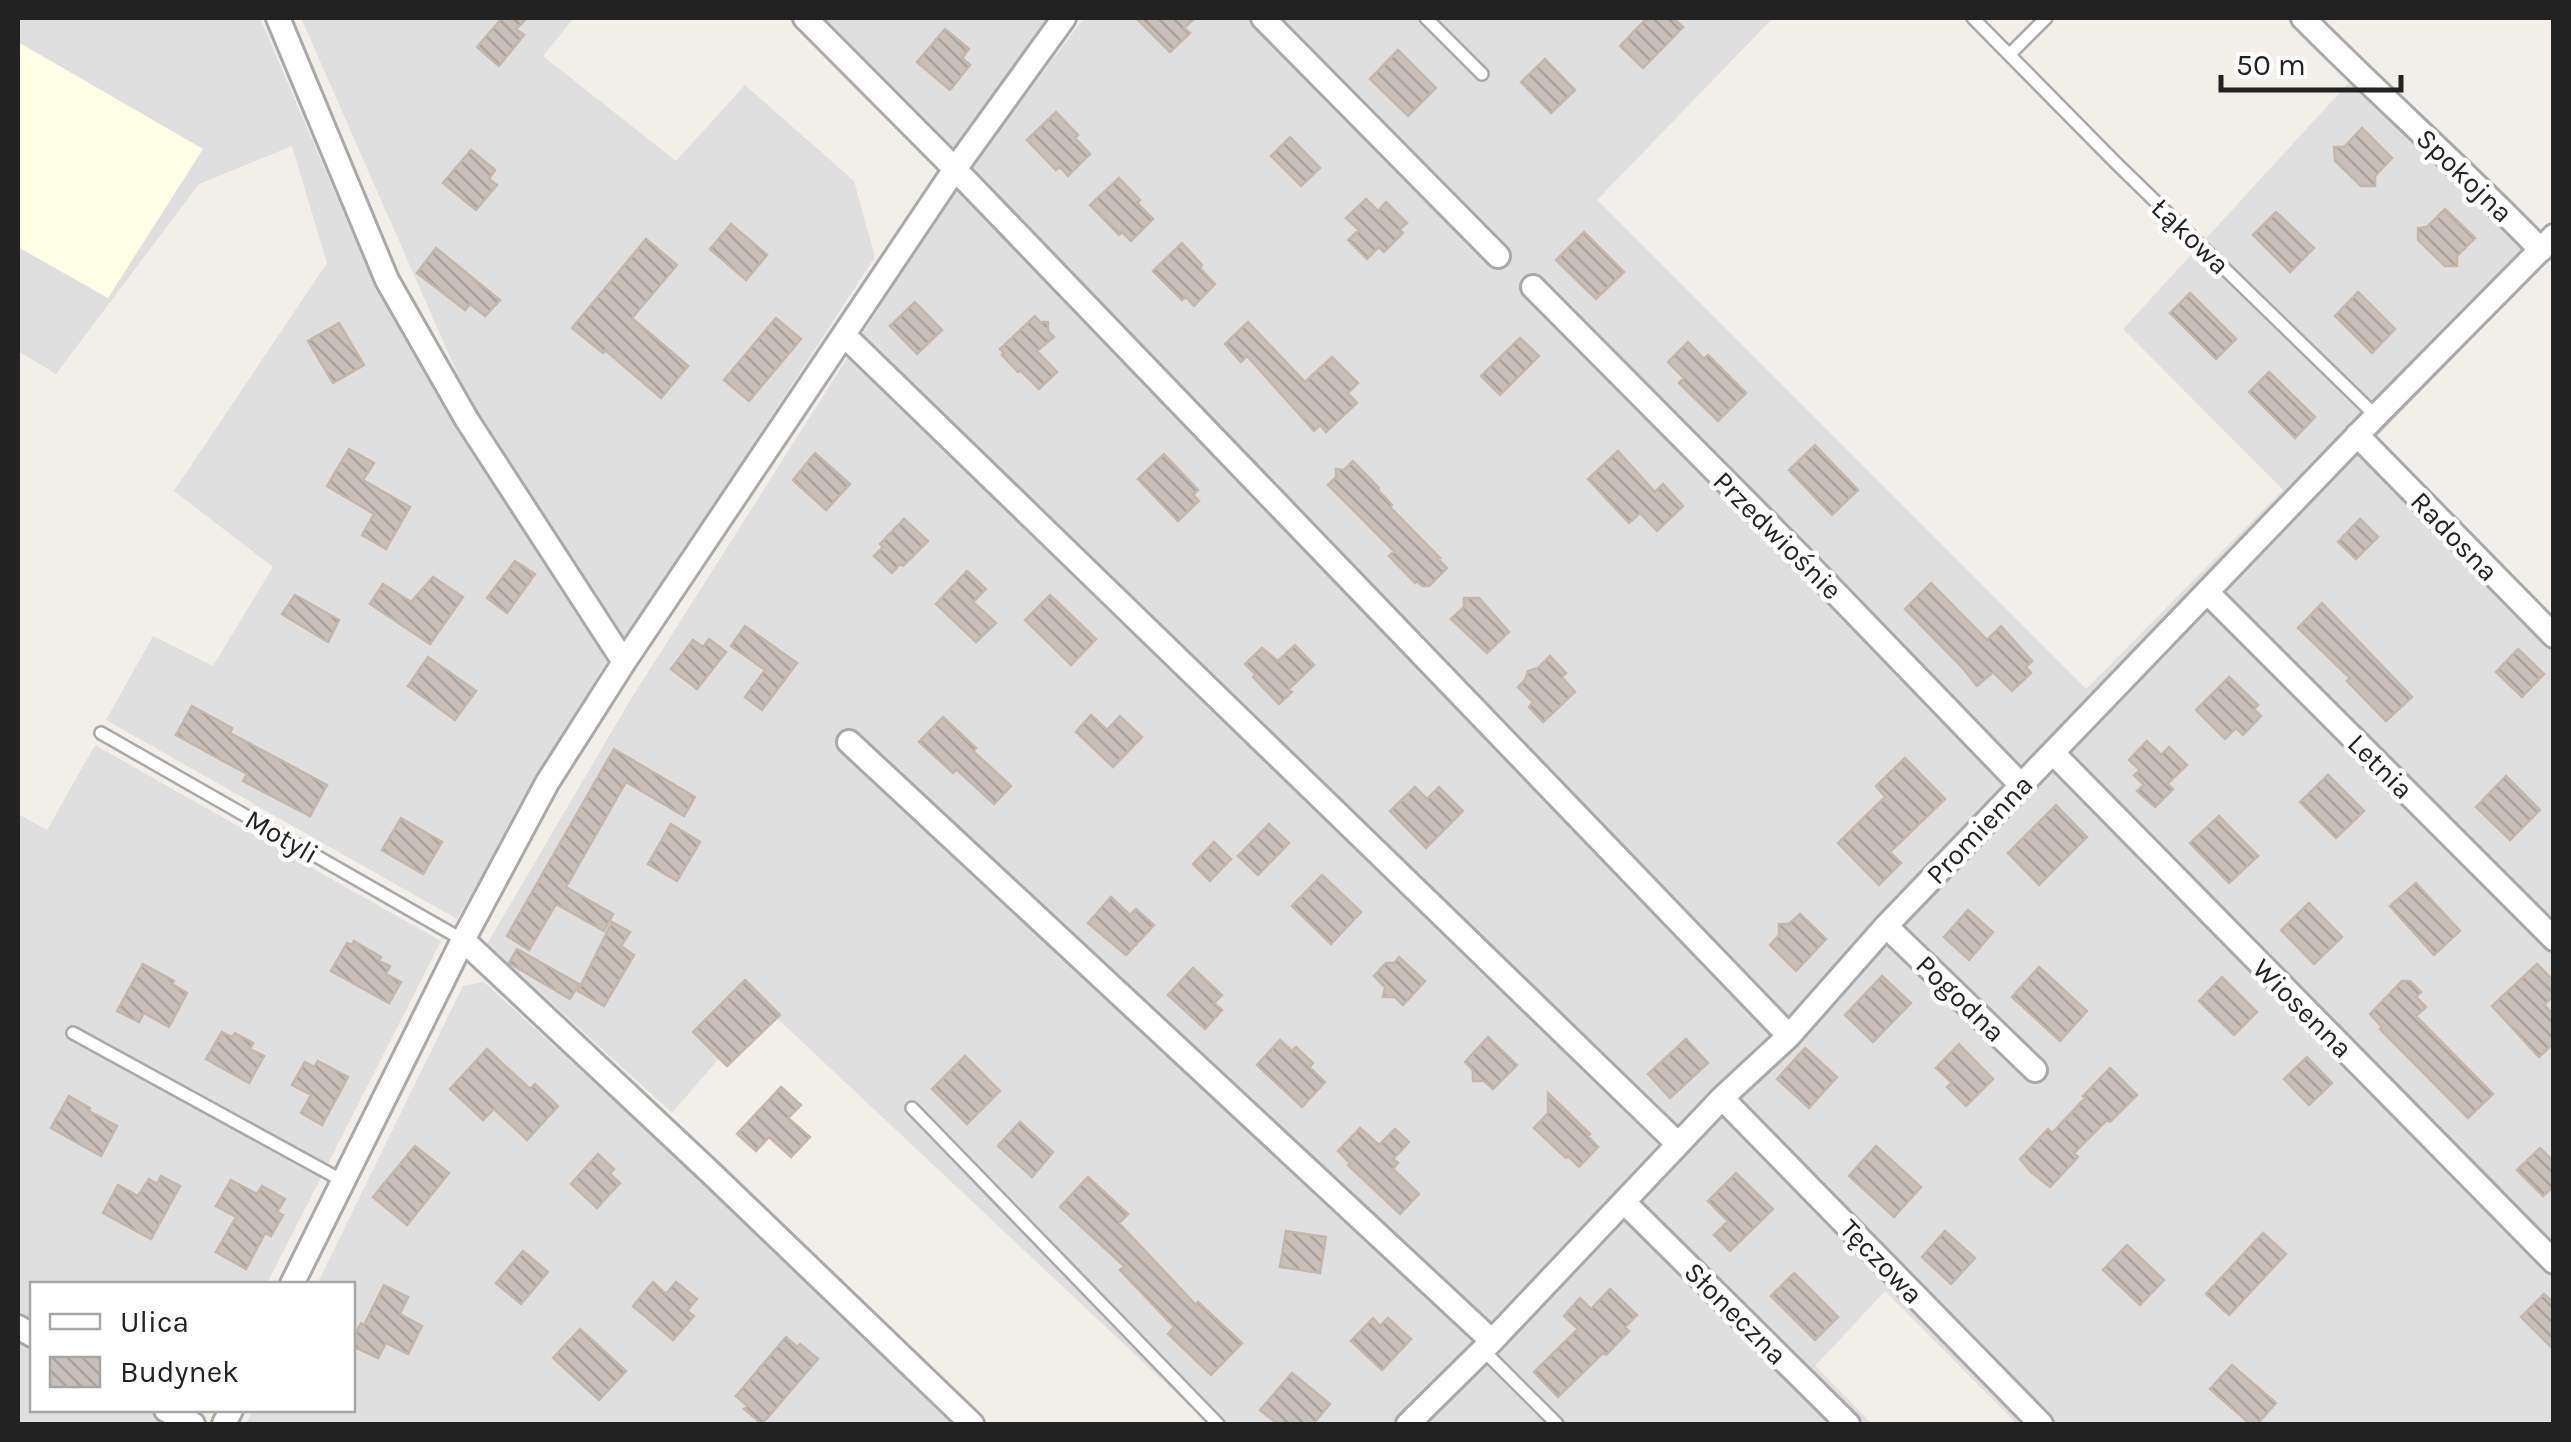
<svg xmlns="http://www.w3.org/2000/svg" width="2571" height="1442" font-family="Karla,sans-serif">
<defs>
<pattern id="building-back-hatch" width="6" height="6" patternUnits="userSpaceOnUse" patternTransform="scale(2.5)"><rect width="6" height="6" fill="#c7bfb8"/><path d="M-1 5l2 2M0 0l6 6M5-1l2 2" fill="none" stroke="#aba49e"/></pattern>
</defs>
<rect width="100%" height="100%" fill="#f2efe9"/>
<path fill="#e0dfdf" d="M18,18H260L368,270L609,657L457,919L106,720L153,636L213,666L273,567L174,491L327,263L292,146L199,184L56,374L18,351Z
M301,18H574L543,56L676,161L745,85L854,181L875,257L626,640L468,398Z
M821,18H1052L954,151Z
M1084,18H1769L1771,20L1597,200L2086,689L2283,490L2123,329L2365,65L2553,248V255L2374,440L2553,620V1424H2017L1885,1291L1815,1366L1872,1424H1209L764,1006L672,1113L487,944L629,702L950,196Z
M95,745L441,941L267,1284H32V1410H204L196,1424H18V814L47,830Z
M484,982L889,1351L962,1424H246L253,1410H352V1284H317L463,986Z"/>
<path fill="#ffffe5" d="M18,42L203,149L108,298L18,247Z"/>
<path fill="url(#building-back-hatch)" stroke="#c4b6ab" stroke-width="2.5" d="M502,18H527L516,29L524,35L499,66L477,47Z
M1136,18H1195L1184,28L1190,33L1170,52Z
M1647,18H1673L1683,27L1643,68L1620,46Z
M945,29L969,49L962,58L970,65L950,90L917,62Z
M1398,50L1436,88L1408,116L1370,79Z
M1545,59L1575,90L1551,113L1521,82Z
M1056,112L1078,135L1075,138L1090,154L1068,176L1060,167L1056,170L1027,140Z
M2362,128L2392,158L2375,176V186H2361L2335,161L2334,147H2344Z
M1290,137L1320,168L1301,186L1271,156Z
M471,150L495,170L489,179L497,185L476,210L443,183Z
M1119,178L1140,200L1137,203L1153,219L1131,241L1122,232L1119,235L1090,205Z
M1366,199L1378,211L1386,202L1407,223L1400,229L1403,233L1384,252L1379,247L1367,259L1348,240L1359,230L1346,218Z
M2445,209L2475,238L2457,256V266H2445L2418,240V228L2427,227Z
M2276,212L2314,248L2290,272L2253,235Z
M731,224L767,255L746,280L710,249Z
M1584,232L1624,272L1596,299L1556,260Z
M646,239L677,265L632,318L688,366L661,398L605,350L603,353L572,328Z
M1182,243L1202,265L1200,268L1215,284L1194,306L1186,297L1182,300L1153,271Z
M436,248L500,300L485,316L470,304L465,310L417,273Z
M2358,292L2395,329L2372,353L2335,316Z
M2190,293L2236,339L2216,359L2170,313Z
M915,302L942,330L917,354L890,326Z
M1035,316L1040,322H1048V331L1054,337L1037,351L1057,372L1039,389L1020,370L1018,372L1002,355L1004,353L1000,349Z
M776,318L801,339L749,401L724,380Z
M1248,322L1305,382L1332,357L1358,383L1348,393L1357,403L1326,432L1320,425L1314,431L1247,356L1241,362L1225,344Z
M339,323L364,365L333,383L308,341Z
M1520,338L1539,356L1500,395L1481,376Z
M1688,342L1704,359L1708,355L1746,393L1718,421L1679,383L1684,378L1668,362Z
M2269,372L2315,417L2295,438L2249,392Z
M1815,445L1858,490L1832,515L1789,470Z
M349,449L374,463L363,480L410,507L386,549L362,535L374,514L327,486Z
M1618,451L1655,492L1663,484L1683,506L1657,531L1640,513L1629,523L1588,479Z
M815,453L850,484L826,510L793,480Z
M1164,454L1198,490L1193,495L1199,501L1178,521L1138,479Z
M1353,461L1379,488L1378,490L1392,505L1390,507L1440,558L1438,559L1447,568L1429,586H1422L1417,581L1415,583L1389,556L1394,551L1328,485L1336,477V469L1344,470Z
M904,519L928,541L903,566L900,564L892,573L874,556L883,547L880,544Z
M2360,519L2378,537L2356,559L2338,542Z
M515,561L535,574L507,613L487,598Z
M967,571L986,589L973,602L996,623L976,642L936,604Z
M433,577L463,597L430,644L370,604L383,584L411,602Z
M1931,583L1987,640L2001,626L2032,661L2026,667L2031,673L2012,691L1993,672L1977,686L1961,666L1905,609Z
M295,595L339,620L328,642L282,614Z
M1050,595L1096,639L1071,665L1025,620Z
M1464,598H1479L1509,632L1487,653L1451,619L1464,607Z
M2322,603L2412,697L2386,721L2347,681L2350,678L2298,628Z
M745,626L797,663L762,710L745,697L765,670L731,646Z
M709,639L726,652L697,689L671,669L693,640L703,647Z
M1295,645L1314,665L1289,689L1292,692L1279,704L1253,677L1255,674L1245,664L1262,648L1278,661Z
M2518,649L2544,674L2522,697L2496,672Z
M1550,656L1566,673L1562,677L1575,692L1543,722L1529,707L1533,702L1518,687L1525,680L1528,671L1538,668Z
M428,657L476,691L455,720L408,686Z
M2229,677L2258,705L2254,709L2261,716L2243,735L2236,728L2225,739L2196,710Z
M192,706L232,728L230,733L327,785L310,816L243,781L247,774L176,735Z
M1091,715L1107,730L1120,716L1142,737L1113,767L1076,732Z
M943,717L976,748L973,751L1011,786L994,804L956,769L953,773L919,742Z
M2147,741L2161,755L2169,747L2187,765L2167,784L2173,789L2155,807L2137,791L2144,785L2134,775L2140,770L2129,760Z
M614,749L695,797L684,816L626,782L566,887L613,914L604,931L556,904L529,950L507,936Z
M1905,758L1945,799L1890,852L1901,863L1879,885L1838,843L1885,797L1876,786Z
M2328,775L2364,811L2336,838L2300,802Z
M2506,776L2540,810L2510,840L2476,807Z
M1415,787L1427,799L1439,787L1463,811L1426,848L1390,811Z
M2056,805L2087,837L2039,885L2008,853Z
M2219,816L2258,856L2229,883L2190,843Z
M401,818L442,842L423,874L382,850Z
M671,824L700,842L677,881L648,864Z
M1269,824L1289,843L1258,875L1238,856Z
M1214,842L1231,859L1210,881L1193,864Z
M1322,875L1361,912L1331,944L1292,906Z
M2416,883L2460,931L2434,955L2390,906Z
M1111,897L1130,915L1136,909L1154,925L1126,955L1088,923Z
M2309,903L2342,937L2314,964L2281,930Z
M1968,910L1993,932L1969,960L1944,937Z
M1800,914L1826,939L1796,971L1770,945L1779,935V924H1789Z
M612,922L630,932L621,946L634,955L604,1006L578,991Z
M354,941L381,957L379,961L390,966L386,974L401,982L389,1003L331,971L347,943L352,945Z
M517,949L579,984L570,999L509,963Z
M1399,957L1425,981L1403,1005L1395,997H1383L1385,987L1374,976L1386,963H1394Z
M143,964L174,981L172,984L187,993L169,1027L144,1013L139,1022L117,1011Z
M2537,964L2554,981V995L2544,1005L2554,1015V1043L2539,1057L2492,1006Z
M2039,967L2087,1011L2060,1041L2012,997Z
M1193,968L1222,995L1214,1003L1222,1010L1205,1029L1168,995Z
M1882,976L1911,1003L1873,1042L1845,1015Z
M2222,977L2257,1012L2234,1035L2199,1001Z
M745,980L780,1015L727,1066L693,1032Z
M2402,981H2410L2421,992L2416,997L2426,1007L2416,1016L2493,1094L2468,1118L2380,1029L2382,1027L2370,1014Z
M222,1032L232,1037L235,1033L253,1043L250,1049L264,1056L249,1083L206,1059Z
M1488,1037L1517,1065L1493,1089L1484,1081H1473V1070L1465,1062Z
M1686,1039L1708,1063L1670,1098L1648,1074Z
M1280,1040L1292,1051L1296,1047L1313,1063L1309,1067L1325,1082L1302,1107L1257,1065Z
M1959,1044L1993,1079L1966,1106L1947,1087L1952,1083L1936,1068Z
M1805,1048L1837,1077L1809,1108L1777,1079Z
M487,1049L530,1089L535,1084L558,1106L527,1140L494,1109L483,1120L450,1089Z
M965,1056L1000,1091L967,1124L932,1089Z
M2307,1057L2332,1083L2309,1105L2284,1079Z
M318,1061L348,1077L322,1125L301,1113L311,1095L292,1085L305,1062L314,1067Z
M2110,1068L2137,1095L2110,1122L2107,1120L2074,1153L2078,1157L2050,1187L2031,1172L2020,1159L2048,1129L2052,1133L2085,1098L2083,1096Z
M781,1087L801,1105L788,1118L810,1137L791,1157L769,1137L756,1151L737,1134Z
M1548,1093L1590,1134L1588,1136L1598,1147L1579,1167L1568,1156L1566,1158L1534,1128L1548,1113Z
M69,1096L90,1108L89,1111L117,1126L101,1156L51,1128Z
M1020,1122L1053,1152L1032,1177L998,1146Z
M1360,1128L1379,1145L1395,1129L1409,1142L1393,1159L1398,1163L1393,1169L1419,1194L1400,1214L1348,1165L1350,1163L1338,1151Z
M415,1146L449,1173L407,1225L373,1197Z
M1876,1146L1921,1187L1894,1217L1849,1176Z
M2540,1148L2554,1162V1186L2543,1196L2517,1170Z
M598,1154L614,1169L610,1174L620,1183L597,1208L571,1184Z
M1736,1173L1773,1209L1730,1251L1714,1235L1728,1221L1708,1201Z
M161,1176L180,1186L151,1239L103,1213L118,1185L138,1196L149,1179L157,1184Z
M1088,1177L1128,1214L1119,1223L1196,1305L1198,1302L1242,1343L1211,1375L1168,1334L1174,1327L1120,1270L1124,1266L1060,1207Z
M231,1180L257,1194L262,1186L285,1199L277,1212L283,1215L271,1236L265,1233L246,1269L216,1252L236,1217L216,1206Z
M1286,1231L1326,1237L1320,1273L1280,1267Z
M1945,1231L1975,1258L1951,1284L1922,1257Z
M2263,1233L2286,1254L2229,1315L2206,1294Z
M2127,1245L2164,1280L2140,1305L2103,1270Z
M523,1251L548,1272L521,1304L496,1283Z
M1794,1273L1838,1317L1815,1340L1771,1296Z
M653,1282L666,1294L676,1282L697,1299L687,1311L694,1316L673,1340L633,1306Z
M384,1285L408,1297L400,1314L422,1326L408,1354L386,1343L378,1358L352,1346V1340L361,1323L364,1325Z
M1610,1289L1637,1315L1625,1327L1629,1331L1606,1355L1603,1353L1558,1397L1534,1372L1578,1329L1564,1316L1580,1298L1591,1309Z
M2544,1294L2554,1303V1350L2521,1317Z
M1373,1318L1380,1326L1388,1318L1411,1339L1382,1370L1351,1341Z
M580,1329L626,1371L599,1400L553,1358Z
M786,1337L797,1347L800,1344L818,1359L762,1424L744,1409L747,1406L736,1396Z
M2232,1365L2276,1403L2257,1424H2250L2210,1389Z
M1292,1373L1330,1404L1313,1424H1278L1260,1410Z"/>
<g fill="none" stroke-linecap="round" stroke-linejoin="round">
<g stroke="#a9a9a9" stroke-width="16">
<path id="service" d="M1426,18L1482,74
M1973,18L2117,164L2376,416
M2010,54L2046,18
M101,733L463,940
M73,1033L343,1181
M912,1108L1218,1424
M1483,1350L1557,1424"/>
</g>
<g stroke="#a9a9a9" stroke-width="28">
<path id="minor" d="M278,18L387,280L467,420L624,662
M805,18L955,169L1789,1036
M1263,18L1498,256
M2303,18C2381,97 2464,170 2541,250
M1533,287L1800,556L2021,785
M844,335L1678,1144
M2357,435L2554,636
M2208,593L2554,939
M849,742L1492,1341
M2053,753L2554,1262
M1886,926L2035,1070
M463,940L711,1173L972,1424
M1722,1098L2041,1424
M1624,1202L1848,1424
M292,1284L463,940L547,783L624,662L955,169L1064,18
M18,1327L32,1335
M166,1410L193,1424
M224,1424L231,1410
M1408,1424L1492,1341L1722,1098L1789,1036L1886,926L2376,416L2554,236"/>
</g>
<use href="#service" stroke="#fff" stroke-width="11"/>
<use href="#minor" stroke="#fff" stroke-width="22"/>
</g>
<g text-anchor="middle" stroke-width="9" stroke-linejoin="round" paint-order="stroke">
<g font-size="28" fill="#222" stroke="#fff">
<text transform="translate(2465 175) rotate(44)" y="10">Spokojna</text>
<text transform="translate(2191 236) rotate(44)" y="10">Łąkowa</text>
<text transform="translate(1778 535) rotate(45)" y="10">Przedwiośnie</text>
<text transform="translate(2455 536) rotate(46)" y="10">Radosna</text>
<text transform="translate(2381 766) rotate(45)" y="10">Letnia</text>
<text transform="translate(1979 829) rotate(-46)" y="10">Promienna</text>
<text transform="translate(282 836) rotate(30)" y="10">Motyli</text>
<text transform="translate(1961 998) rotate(44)" y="10">Pogodna</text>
<text transform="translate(2303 1008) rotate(45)" y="10">Wiosenna</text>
<text transform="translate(1882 1261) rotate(46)" y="10">Tęczowa</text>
<text transform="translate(1736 1313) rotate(45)" y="10">Słoneczna</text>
</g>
</g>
<rect width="2571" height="1442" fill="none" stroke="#222222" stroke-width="40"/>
<rect x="30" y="1282" width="325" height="130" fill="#ffffff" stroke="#a7a7a7" stroke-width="2.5"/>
<rect x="50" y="1314" width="50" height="15" fill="#ffffff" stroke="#a7a7a7" stroke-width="2.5"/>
<text x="120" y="1332" font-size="30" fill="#222222">Ulica</text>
<rect x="50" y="1357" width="50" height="30" fill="url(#building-back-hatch)" stroke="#a7a7a7" stroke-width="2.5"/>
<text x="120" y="1382" font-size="30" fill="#222222">Budynek</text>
<path d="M2221 75v15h180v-15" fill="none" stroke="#222222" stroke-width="5"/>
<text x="2236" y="75" font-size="30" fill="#222222" stroke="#ffffff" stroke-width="8" paint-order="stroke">50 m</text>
</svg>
